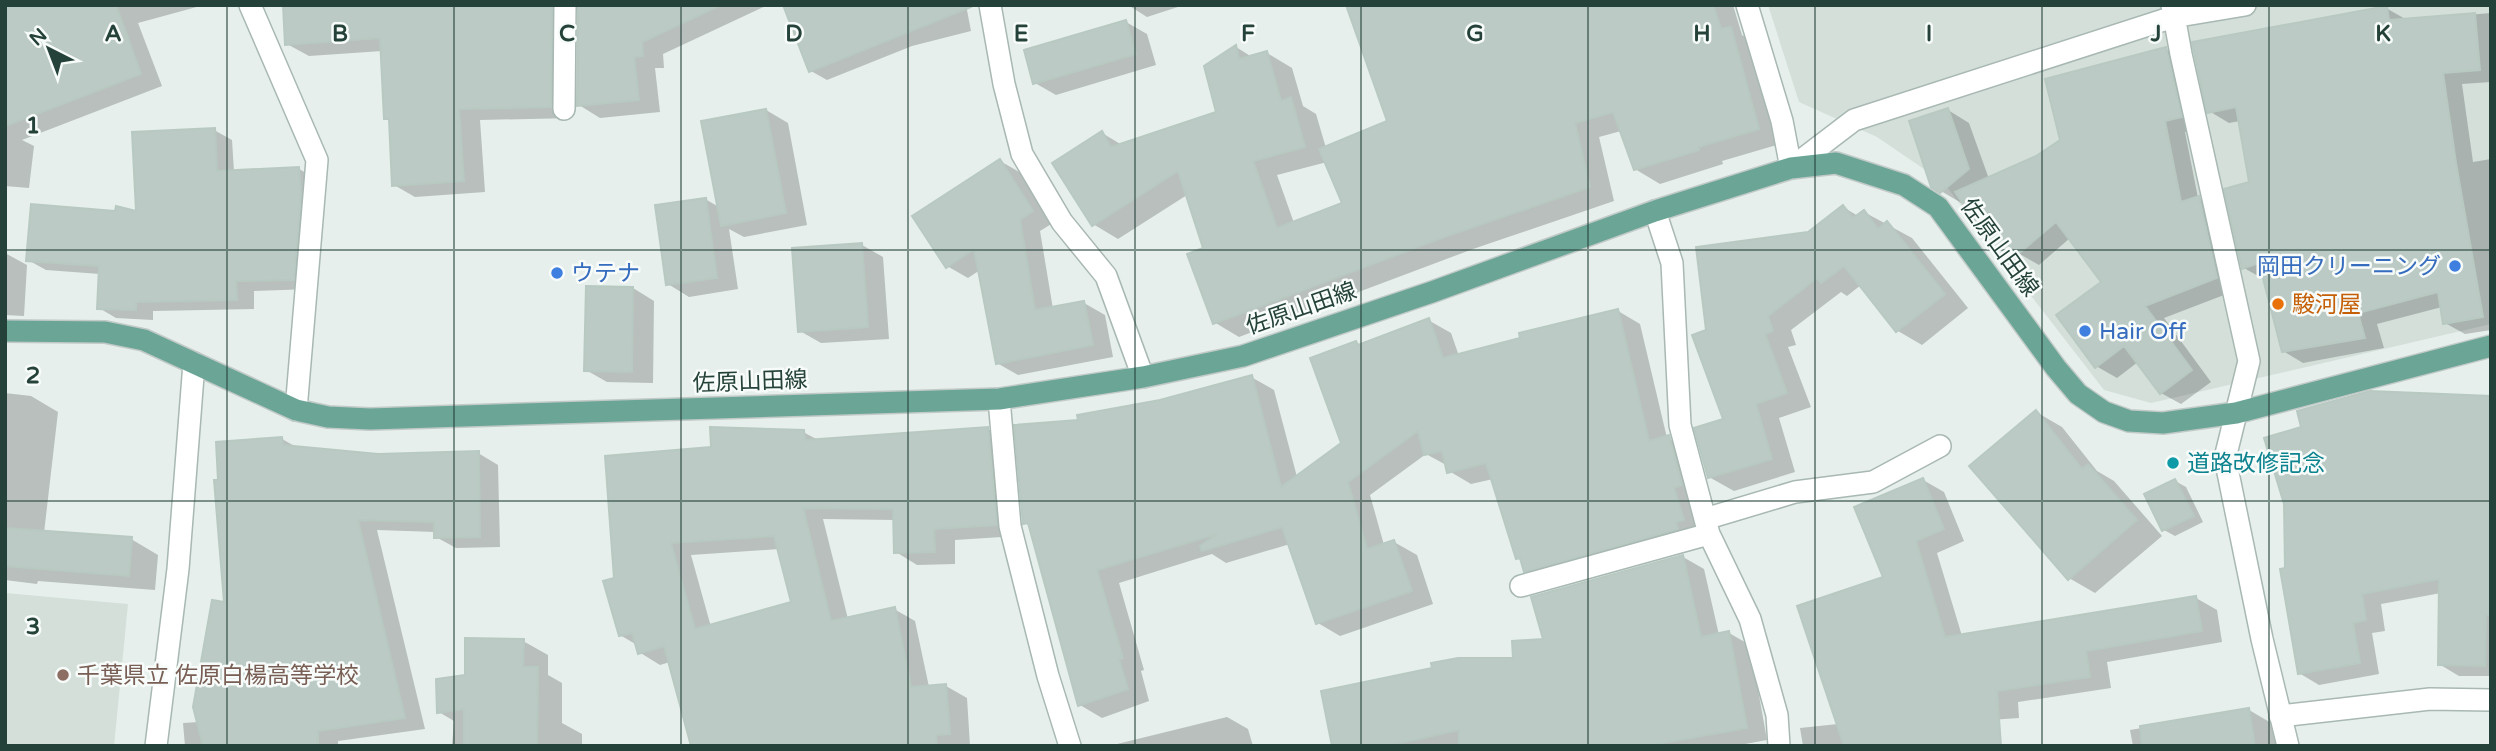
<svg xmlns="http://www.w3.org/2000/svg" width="2496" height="751" font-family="'Varela Round','Noto Sans JP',sans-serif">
<rect width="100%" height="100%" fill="#e6efeb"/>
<path fill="#d4dfda" d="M1768,5H2491V324L2151,403L2104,390L1943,182L1877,137L1799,102Z
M5,593L128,604L114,746H5Z"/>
<path fill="#0003" fill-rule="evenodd" d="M40,5H204L138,23L162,86L22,140L34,146L29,188L5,186V65Z
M285,5H768L663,54L664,68H655L660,112L600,118L579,105L578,8L573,18L572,118L480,120L485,192L415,197L394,185L390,120L386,118L382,51L309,56L287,44Z
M966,5L971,31L912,46L827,80L811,71Z
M1128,5H1184L1147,17Z
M1348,5H1733L1742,35L1756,43L1783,143L1722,161L1723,164L1660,184L1635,169L1621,131L1599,137L1614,201L1473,249L1239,337L1214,322L1205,249L1187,195L1118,239L1093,224L1102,133L1122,145L1219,113L1236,47L1252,57L1267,53L1292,68L1303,106L1316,114L1326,148L1389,122ZM1327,162L1344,204L1294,223L1277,175Z
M2386,8L2407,20L2491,13V82L2462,84L2473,162L2491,159V330L2465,334L2445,323L2442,307L2377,324L2384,348L2303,363L2283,351L2265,280L2244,268L2251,183L2240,121L2229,123L2209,111Z
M1126,22L1147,34L1156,65L1056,95L1035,83Z
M2166,49L2186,61L2201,129L2185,132L2198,198L2219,210L2237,290L2164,318L2211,382L2181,404L2161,393L2138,362L2117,378L2096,366L2103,283L2070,238L2039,265L2018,253L2002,233L1999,235L1978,224L1964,202L1963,204L1941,191L1948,110L1969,123L1989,179L2037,157L2062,141Z
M766,110L788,123L807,225L744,237L729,229L738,289L689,297L668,284L705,199L719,207Z
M214,130L232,140L234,172L299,169L317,179L311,289L254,291V309L153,311V320L116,318L99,308L100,274L46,270L28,260L137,214Z
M1000,161L1021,173L1053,223L1040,231L1053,309L1084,303L1105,315L1113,357L1018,375L997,363L980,270L968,278L947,266Z
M1843,207L1858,216L1864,212L1912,238L1968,308L1922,345L1898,331L1861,285L1847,296L1841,292L1791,330L1796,345L1788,347L1811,407L1779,418L1795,472L1734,491L1709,477L1725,421L1708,331L1808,233Z
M862,245L883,257L889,339L821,343L800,331Z
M5,253L27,265L24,316L5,315Z
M633,288L654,301L653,383L607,382L586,370Z
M1618,311L1640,324L1667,438L1692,450L1706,532L1548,583L1526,570L1523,562L1517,558L1493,479L1471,484L1449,471L1448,466L1426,454L1370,495L1384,545L1394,542L1417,555L1433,604L1340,636L1318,623L1290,544L1226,563L1212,554L1119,583L1144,670L1141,671L1149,701L1102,718L1080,705L1030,526L1025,523L1080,422L1251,377L1274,390L1297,477L1343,444L1356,343L1361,346L1428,320L1451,333L1459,356Z
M5,393L31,396L58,412L44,533L131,539L158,555L155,590L38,581L37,584L5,580Z
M2491,397V676H2459L2439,664L2441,593L2381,604L2385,631L2372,633L2379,674L2319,685L2299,673Z
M2036,412L2062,427L2097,471L2114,481L2162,536L2095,593L2069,578Z
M988,429L1009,441L1017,536L955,540V564L917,565L896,552L895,520L823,519L848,619L894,609L915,621L929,687L946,686L967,698L970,746H726L670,662L660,665L639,652L637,645L620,635L616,579L713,449L803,432L820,441ZM779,549L793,603L711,627L691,555Z
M282,439L298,448L378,456L478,453L498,465L500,547L456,548L436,537V532L377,530L425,729L338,741V746H185L183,723L199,722L225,604Z
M1923,480L1944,492L1964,541L1937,553L1962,636L2196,598L2217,610L2222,642L2107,662L2111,688L2018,702L2019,718L1975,721L1976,746H1803L1800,728L1838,724L1885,578Z
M2175,481L2186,487L2203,522L2175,536L2164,530Z
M1683,557L1704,569L1719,635L1729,633L1750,645L1767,740L1734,746H1334L1515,660Z
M523,641L548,655V675L562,683V723L582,734V746H452L454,721L439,712L467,676Z
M2249,710L2278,727L2281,746H2133L2130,730Z
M1227,717L1248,729L1253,746H1109Z"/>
<path fill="#bbcac4" stroke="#b8c9c2" stroke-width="2" fill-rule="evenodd" d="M5,5H116L141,74L5,126Z
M283,5H552L551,107L459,109L464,181L392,186L389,119H384L380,38L285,45Z
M578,5H721L642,42L643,56L634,57L639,100L577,106Z
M783,5H970L971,7L809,72Z
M1346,5H1713L1721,29L1731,27L1759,129L1698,147L1699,150L1634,170L1613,112L1575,123L1590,187L1447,236L1213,324L1187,254L1203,248L1178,171L1092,226L1052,163L1102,131L1111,147L1216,112L1204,66L1236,45L1239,59L1267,51L1281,101L1291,97L1305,147L1253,161L1277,228L1342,203L1319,149L1387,121Z
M2387,6L2389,20L2475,13L2480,70L2443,73L2456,163L2483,317L2443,324L2438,292L2358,313L2365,338L2282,352L2259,263L2242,269L2224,189L2249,182L2236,107L2207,113L2192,42Z
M1126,20L1136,54L1033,84L1024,50Z
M2166,47L2182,117L2165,121L2181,202L2199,196L2217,278L2145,306L2192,370L2160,394L2124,346L2095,368L2056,315L2101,282L2056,222L2017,255L1987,219L1977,225L1955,192L2036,156L2060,140L2045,79Z
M1948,108L1969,169L1940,193L1931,187L1909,121Z
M766,109L786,213L721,226L701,121Z
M215,128L217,171L299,167L301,195L294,280L236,281L237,300L136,302V310L97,309L99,266L26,261L31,204L115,211L116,206L136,211L132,132Z
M1000,159L1033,211L1020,220L1035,310L1084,301L1093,345L996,364L974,249L946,268L912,216Z
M706,198L717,278L666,285L655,205Z
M1843,205L1853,218L1864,210L1878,229L1887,221L1945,294L1896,332L1844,266L1821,283L1817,278L1768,316L1773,331L1765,334L1787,393L1756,404L1772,459L1708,478L1694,428L1723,419L1692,335L1706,330L1696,247L1808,232Z
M862,243L868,327L798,332L792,248Z
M586,286L633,287L632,372L584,371Z
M1618,309L1649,441L1669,435L1682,485L1674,488L1684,520L1676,522L1678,529L1524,572L1520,558L1516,559L1486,463L1447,473L1442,451L1424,455L1418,431L1348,482L1367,549L1394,540L1412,591L1316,624L1282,527L1202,551L1200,546L1217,534L1097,570L1123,658L1119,659L1128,689L1078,706L1028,523L1023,524L1014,425L1078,420L1077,415L1160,400L1252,375L1281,487L1341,443L1310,358L1356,341L1358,345L1429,318L1443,358L1520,338L1519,333Z
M2370,391L2491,396V615H2486L2485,666L2438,665L2439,579L2362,594L2366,620L2353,623L2360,663L2298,674L2280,569L2285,568L2284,504L2264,438L2301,427L2297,411Z
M2036,410L2082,469L2088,464L2137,520L2068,580L1969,466Z
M710,427L804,430L805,440L988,427L997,525L934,529L935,552L894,553L893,509L803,508L831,621L895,607L911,687L946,684L950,734L936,735L937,746H691L664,646L638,654L632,633L619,636L603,581L614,578L605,456L711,447ZM774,536L791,602L695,629L671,543Z
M282,437L283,445L378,454L479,451L480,537L434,538V522L358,520L405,718L318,731V746H203L193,707L212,600L224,602L214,480H218L216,442Z
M1923,478L1944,529L1916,541L1945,637L2196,596L2202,631L2086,651L2090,677L1997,691L2001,746H1844L1797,606L1883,577L1854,507Z
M2175,479L2194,516L2162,531L2144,494Z
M5,528L132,537L129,576L5,566Z
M1683,555L1701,637L1729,631L1747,728L1646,746H1459V730L1386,746H1332L1321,691L1432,668L1431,663L1458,658H1513L1512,641L1543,639L1531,597Z
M465,638L524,639L523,667H538L537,746H464V709L437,713L436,679L465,675Z
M2249,708L2255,746H2142L2140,726Z"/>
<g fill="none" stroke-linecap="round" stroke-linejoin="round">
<g stroke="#a8b8b2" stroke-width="24">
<path id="minor" d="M250,5L317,160L296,410
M990,5L1004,84L1022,154L1062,222L1106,276L1143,377
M1747,5L1782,121L1791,168L1854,120L2173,17L2245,5
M2172,5L2181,54L2249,361L2225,458L2262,639L2288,746
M564,109L565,5
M1655,211L1672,263L1680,425L1709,534L1750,619L1777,715L1779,746
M999,399L1010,526L1048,676L1070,746
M1521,586L1709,534L1705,519L1795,492L1873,482L1940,446
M2280,716L2430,699L2491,700
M156,746L178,569L194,363"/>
</g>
<g stroke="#c2cac8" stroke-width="24">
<path id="major" d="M5,331L105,332L144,340L296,410L328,417L370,419L999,399L1143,377L1243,356L1432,292L1655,211L1791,168L1836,163L1904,185L1938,207L2056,368L2078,394L2104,412L2129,421L2163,423L2236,413L2491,346"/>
</g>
<use href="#minor" stroke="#fff" stroke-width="21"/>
<use href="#major" stroke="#6aa596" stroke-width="21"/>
</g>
<path fill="none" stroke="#24423a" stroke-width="2" stroke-opacity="0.55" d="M227,5V746M454,5V746M681,5V746M908,5V746M1135,5V746M1361,5V746M1588,5V746M1815,5V746M2042,5V746M2269,5V746M5,250H2491M5,501H2491"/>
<g fill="#3f7fe0" stroke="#f7fbf9" stroke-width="2.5">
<circle cx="2455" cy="266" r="7"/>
<circle cx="557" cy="273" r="7"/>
<circle cx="2085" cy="331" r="7"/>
</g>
<circle fill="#e8710a" stroke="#f7fbf9" stroke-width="2.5" cx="2278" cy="304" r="7"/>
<circle fill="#0f9aa8" stroke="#f7fbf9" stroke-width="2.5" cx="2173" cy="463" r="7"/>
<circle fill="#8d6e63" stroke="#f7fbf9" stroke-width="2.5" cx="63" cy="675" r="7"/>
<g text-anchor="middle" stroke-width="5" stroke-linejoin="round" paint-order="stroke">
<g font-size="23" fill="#24423a" stroke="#f7fbf9">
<text transform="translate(2000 247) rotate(54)" y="8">佐原山田線</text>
<text transform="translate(1301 308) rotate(-19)" y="8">佐原山田線</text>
<text transform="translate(750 381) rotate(-2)" y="8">佐原山田線</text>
</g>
<g font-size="23" fill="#366cbe" stroke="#f7fbf9" text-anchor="start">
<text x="2441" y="274" text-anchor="end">岡田クリーニング</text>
<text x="571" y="281">ウテナ</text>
<text x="2099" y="339">Hair Off</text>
</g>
<g font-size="23" fill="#c56008" stroke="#f7fbf9" text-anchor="start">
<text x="2292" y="312">駿河屋</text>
</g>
<g font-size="23" fill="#0d838f" stroke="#f7fbf9" text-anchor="start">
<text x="2187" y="471">道路改修記念</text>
</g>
<g font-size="23" fill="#785e54" stroke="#f7fbf9" text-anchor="start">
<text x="77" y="683">千葉県立 佐原白楊高等学校</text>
</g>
</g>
<g font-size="23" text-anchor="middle" font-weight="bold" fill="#24423a" stroke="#f7fbf9" stroke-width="5" stroke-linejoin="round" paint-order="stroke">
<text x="113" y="41">A</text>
<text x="340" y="41">B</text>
<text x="567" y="41">C</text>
<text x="794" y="41">D</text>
<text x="1021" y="41">E</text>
<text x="1248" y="41">F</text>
<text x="1475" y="41">G</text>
<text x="1702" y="41">H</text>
<text x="1929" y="41">I</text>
<text x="2156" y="41">J</text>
<text x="2383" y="41">K</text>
<text x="33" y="133">1</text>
<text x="33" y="383">2</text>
<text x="33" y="634">3</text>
</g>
<rect width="2496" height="751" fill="none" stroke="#24423a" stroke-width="14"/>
<g transform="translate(49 49) rotate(318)" stroke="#f7fbf9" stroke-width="5" paint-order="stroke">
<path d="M0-5L12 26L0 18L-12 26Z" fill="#24423a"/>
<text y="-10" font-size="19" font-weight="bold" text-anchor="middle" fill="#24423a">N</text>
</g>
</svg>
